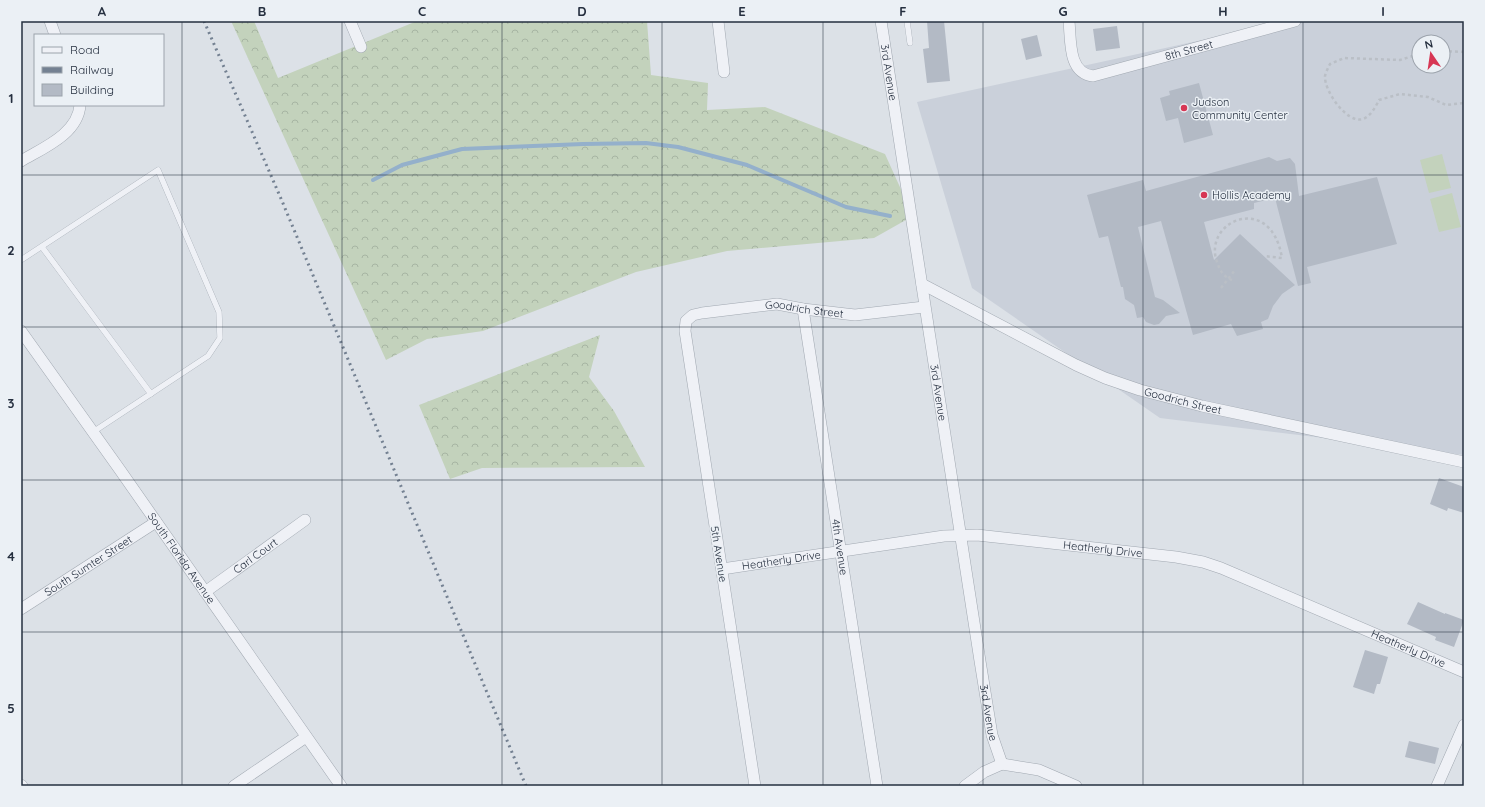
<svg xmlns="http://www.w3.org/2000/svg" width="1485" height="807" font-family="Quicksand,sans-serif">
<defs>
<pattern id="forest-crowns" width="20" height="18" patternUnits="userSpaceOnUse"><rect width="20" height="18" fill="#c3d2bc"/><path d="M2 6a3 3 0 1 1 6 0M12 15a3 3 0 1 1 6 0" fill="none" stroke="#a7b5a3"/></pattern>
</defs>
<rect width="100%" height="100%" fill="#dce1e7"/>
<path fill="#cad0da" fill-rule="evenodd" d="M1289,21H1464V455L1160,418L972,288L917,102ZM1419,42H1443V66H1419Z"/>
<path fill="url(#forest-crowns)" d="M231,21H254L278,78L417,21H647L651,75L708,83L707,110L765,107L885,154L913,216L874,238L727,251L636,272L483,331L427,339L386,360Z
M600,335L589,377L614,411L645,467L482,468L450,479L419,405Z"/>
<path fill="#c3d2bc" d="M1442,154L1451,188L1429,193L1420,160Z
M1452,193L1461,227L1439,232L1430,199Z"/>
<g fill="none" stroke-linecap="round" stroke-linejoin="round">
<path stroke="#94b0cb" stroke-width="4" d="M373,180L402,165L462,149L583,144L646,143L678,147L747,165L846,207L890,216"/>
</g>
<path fill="#b3bac5" d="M927,21H944L950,81L927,83L923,49L929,48Z
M1117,26L1120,48L1096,51L1093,29Z
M1037,35L1042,56L1026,60L1021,39Z
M1199,83L1213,135L1184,143L1178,118L1166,121L1160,98L1170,95L1169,91Z
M1269,157L1277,161L1290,158L1295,164L1299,196L1377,177L1397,244L1307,267L1311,283L1298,286L1275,198L1254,203V209L1204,222L1214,260L1240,234L1295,285L1282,294L1273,306L1268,319L1261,322L1263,329L1237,336L1231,324L1193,335L1161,221L1138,227L1155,297L1163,300L1180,313L1166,316L1159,324L1154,325L1146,322L1143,317L1137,318L1134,305L1125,299L1123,287H1121L1108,236L1099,238L1087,195L1143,180L1146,191Z
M1439,478L1464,487V513L1448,508L1447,511L1430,504Z
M1418,602L1445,614V613L1464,620L1454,647L1435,640L1436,637L1407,624Z
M1365,650L1388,657L1380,684H1377L1374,694L1353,687Z
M1409,741L1439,748L1435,764L1405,757Z"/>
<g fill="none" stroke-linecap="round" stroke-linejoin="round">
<g stroke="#a1a8b1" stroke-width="6">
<path id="lane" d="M907,21L910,43
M42,247L151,394
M21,260L158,170L219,312L220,338L208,356L93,432"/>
</g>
<g stroke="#a1a8b1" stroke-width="12">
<g id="street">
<path d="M50,21L55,35"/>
<path d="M350,21L361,47"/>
<path d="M718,21L724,72"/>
<path id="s1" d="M881,21L980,661L992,735L1002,764"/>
<path id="s2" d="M1069,21C1071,41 1068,73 1093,76L1295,21"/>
<path d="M21,161C43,148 78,134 80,105"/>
<path id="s3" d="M922,284L1076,365L1105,378L1140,390L1202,406L1464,462"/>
<path id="s4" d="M803,309L877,786"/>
<path id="s5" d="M21,331L120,470L341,786"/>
<path id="s6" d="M722,569L944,536L977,535L1176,557L1203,562L1221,568L1464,672"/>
<path id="s7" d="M205,592L305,520"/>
<path id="s8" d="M21,609L156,522"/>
<path d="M1002,764L1039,770L1076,786"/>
<path d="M21,785L22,786"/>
<path d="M234,786L306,737"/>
<path id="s9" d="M755,786L685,331L686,321L693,315L702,313L777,304L803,309L855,315L924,307"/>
<path d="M965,786L984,772L1002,764"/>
<path d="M1437,786L1464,725"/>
</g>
</g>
<path stroke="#babfc6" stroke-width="2.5" stroke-dasharray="3 3" stroke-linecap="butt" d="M1443,51L1464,52
M1419,54L1400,60L1344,58L1330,64C1328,68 1326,72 1325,76C1324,91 1347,124 1363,119C1371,116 1376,106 1379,100L1400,94L1428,97L1446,105L1464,103
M1232,280C1224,277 1220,271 1217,262C1202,221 1271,191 1282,258L1264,256
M1221,288L1235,270"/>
<use href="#lane" stroke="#eff1f6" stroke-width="5.5"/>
<use href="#street" stroke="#eff1f6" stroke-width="11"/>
<path stroke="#748192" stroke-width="3" stroke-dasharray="2 4" stroke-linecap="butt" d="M204,21L282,201L526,786"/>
</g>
<path fill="none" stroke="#252f3f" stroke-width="1" stroke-opacity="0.55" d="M182,21V786M342,21V786M502,21V786M662,21V786M823,21V786M983,21V786M1143,21V786M1303,21V786M21,175H1464M21,327H1464M21,480H1464M21,632H1464"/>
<g fill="#d73654" stroke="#ebf0f5" stroke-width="1.5">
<circle cx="1184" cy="108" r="4"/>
<circle cx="1204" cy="195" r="4"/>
</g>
<g text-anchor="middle" stroke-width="3" stroke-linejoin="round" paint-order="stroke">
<g font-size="11" fill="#252f3f" stroke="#ebf0f5">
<text dy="4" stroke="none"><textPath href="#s2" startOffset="165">8th Street</textPath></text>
<text dy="4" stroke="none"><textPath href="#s1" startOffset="52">3rd Avenue</textPath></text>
<text dy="4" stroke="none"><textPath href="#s9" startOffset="592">Goodrich Street</textPath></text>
<text dy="4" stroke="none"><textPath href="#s1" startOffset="376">3rd Avenue</textPath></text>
<text dy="4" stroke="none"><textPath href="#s3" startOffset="287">Goodrich Street</textPath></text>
<text dy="4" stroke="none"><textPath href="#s4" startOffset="241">4th Avenue</textPath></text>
<text dy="4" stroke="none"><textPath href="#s6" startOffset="384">Heatherly Drive</textPath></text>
<text transform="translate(719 554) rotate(81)" y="4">5th Avenue</text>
<text dy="4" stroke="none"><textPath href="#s7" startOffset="62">Carl Court</textPath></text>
<text dy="4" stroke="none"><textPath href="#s5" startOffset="278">South Florida Avenue</textPath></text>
<text dy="4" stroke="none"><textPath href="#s6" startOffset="60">Heatherly Drive</textPath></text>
<text dy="4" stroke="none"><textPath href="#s8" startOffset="80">South Sumter Street</textPath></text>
<text dy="4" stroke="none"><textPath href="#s6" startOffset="708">Heatherly Drive</textPath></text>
<text dy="4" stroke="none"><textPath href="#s1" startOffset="700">3rd Avenue</textPath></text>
</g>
<g font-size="11" fill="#252f3f" stroke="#ebf0f5" text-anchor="start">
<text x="1192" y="106">Judson<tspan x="1192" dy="13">Community Center</tspan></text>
<text x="1212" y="199">Hollis Academy</text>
</g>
</g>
<rect width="1485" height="807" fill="none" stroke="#ebf0f5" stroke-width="44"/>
<rect x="34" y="34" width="130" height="72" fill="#ebf0f5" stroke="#9ca3ac"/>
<rect x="42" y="47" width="20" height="6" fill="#eff1f6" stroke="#9ca3ac"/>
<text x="70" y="54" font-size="12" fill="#252f3f">Road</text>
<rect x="42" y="67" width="20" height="6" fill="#748192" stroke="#9ca3ac"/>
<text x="70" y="74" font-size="12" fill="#252f3f">Railway</text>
<rect x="42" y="84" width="20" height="12" fill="#b3bac5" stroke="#9ca3ac"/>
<text x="70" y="94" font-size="12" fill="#252f3f">Building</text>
<g transform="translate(1431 54) rotate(347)"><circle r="19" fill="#ebf0f5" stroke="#9ca3ac"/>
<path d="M0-3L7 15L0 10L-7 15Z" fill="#d73654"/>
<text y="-6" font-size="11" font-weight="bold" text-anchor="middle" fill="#252f3f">N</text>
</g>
<rect x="22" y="22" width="1441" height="763" fill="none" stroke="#252f3f" stroke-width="1.5"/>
<g font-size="13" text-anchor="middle" font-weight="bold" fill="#252f3f">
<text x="102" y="16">A</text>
<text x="262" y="16">B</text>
<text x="422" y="16">C</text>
<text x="582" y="16">D</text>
<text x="742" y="16">E</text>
<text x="903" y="16">F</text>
<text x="1063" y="16">G</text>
<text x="1223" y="16">H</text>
<text x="1383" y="16">I</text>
<text x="11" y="103">1</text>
<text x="11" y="255">2</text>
<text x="11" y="408">3</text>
<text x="11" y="561">4</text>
<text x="11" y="713">5</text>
</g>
</svg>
